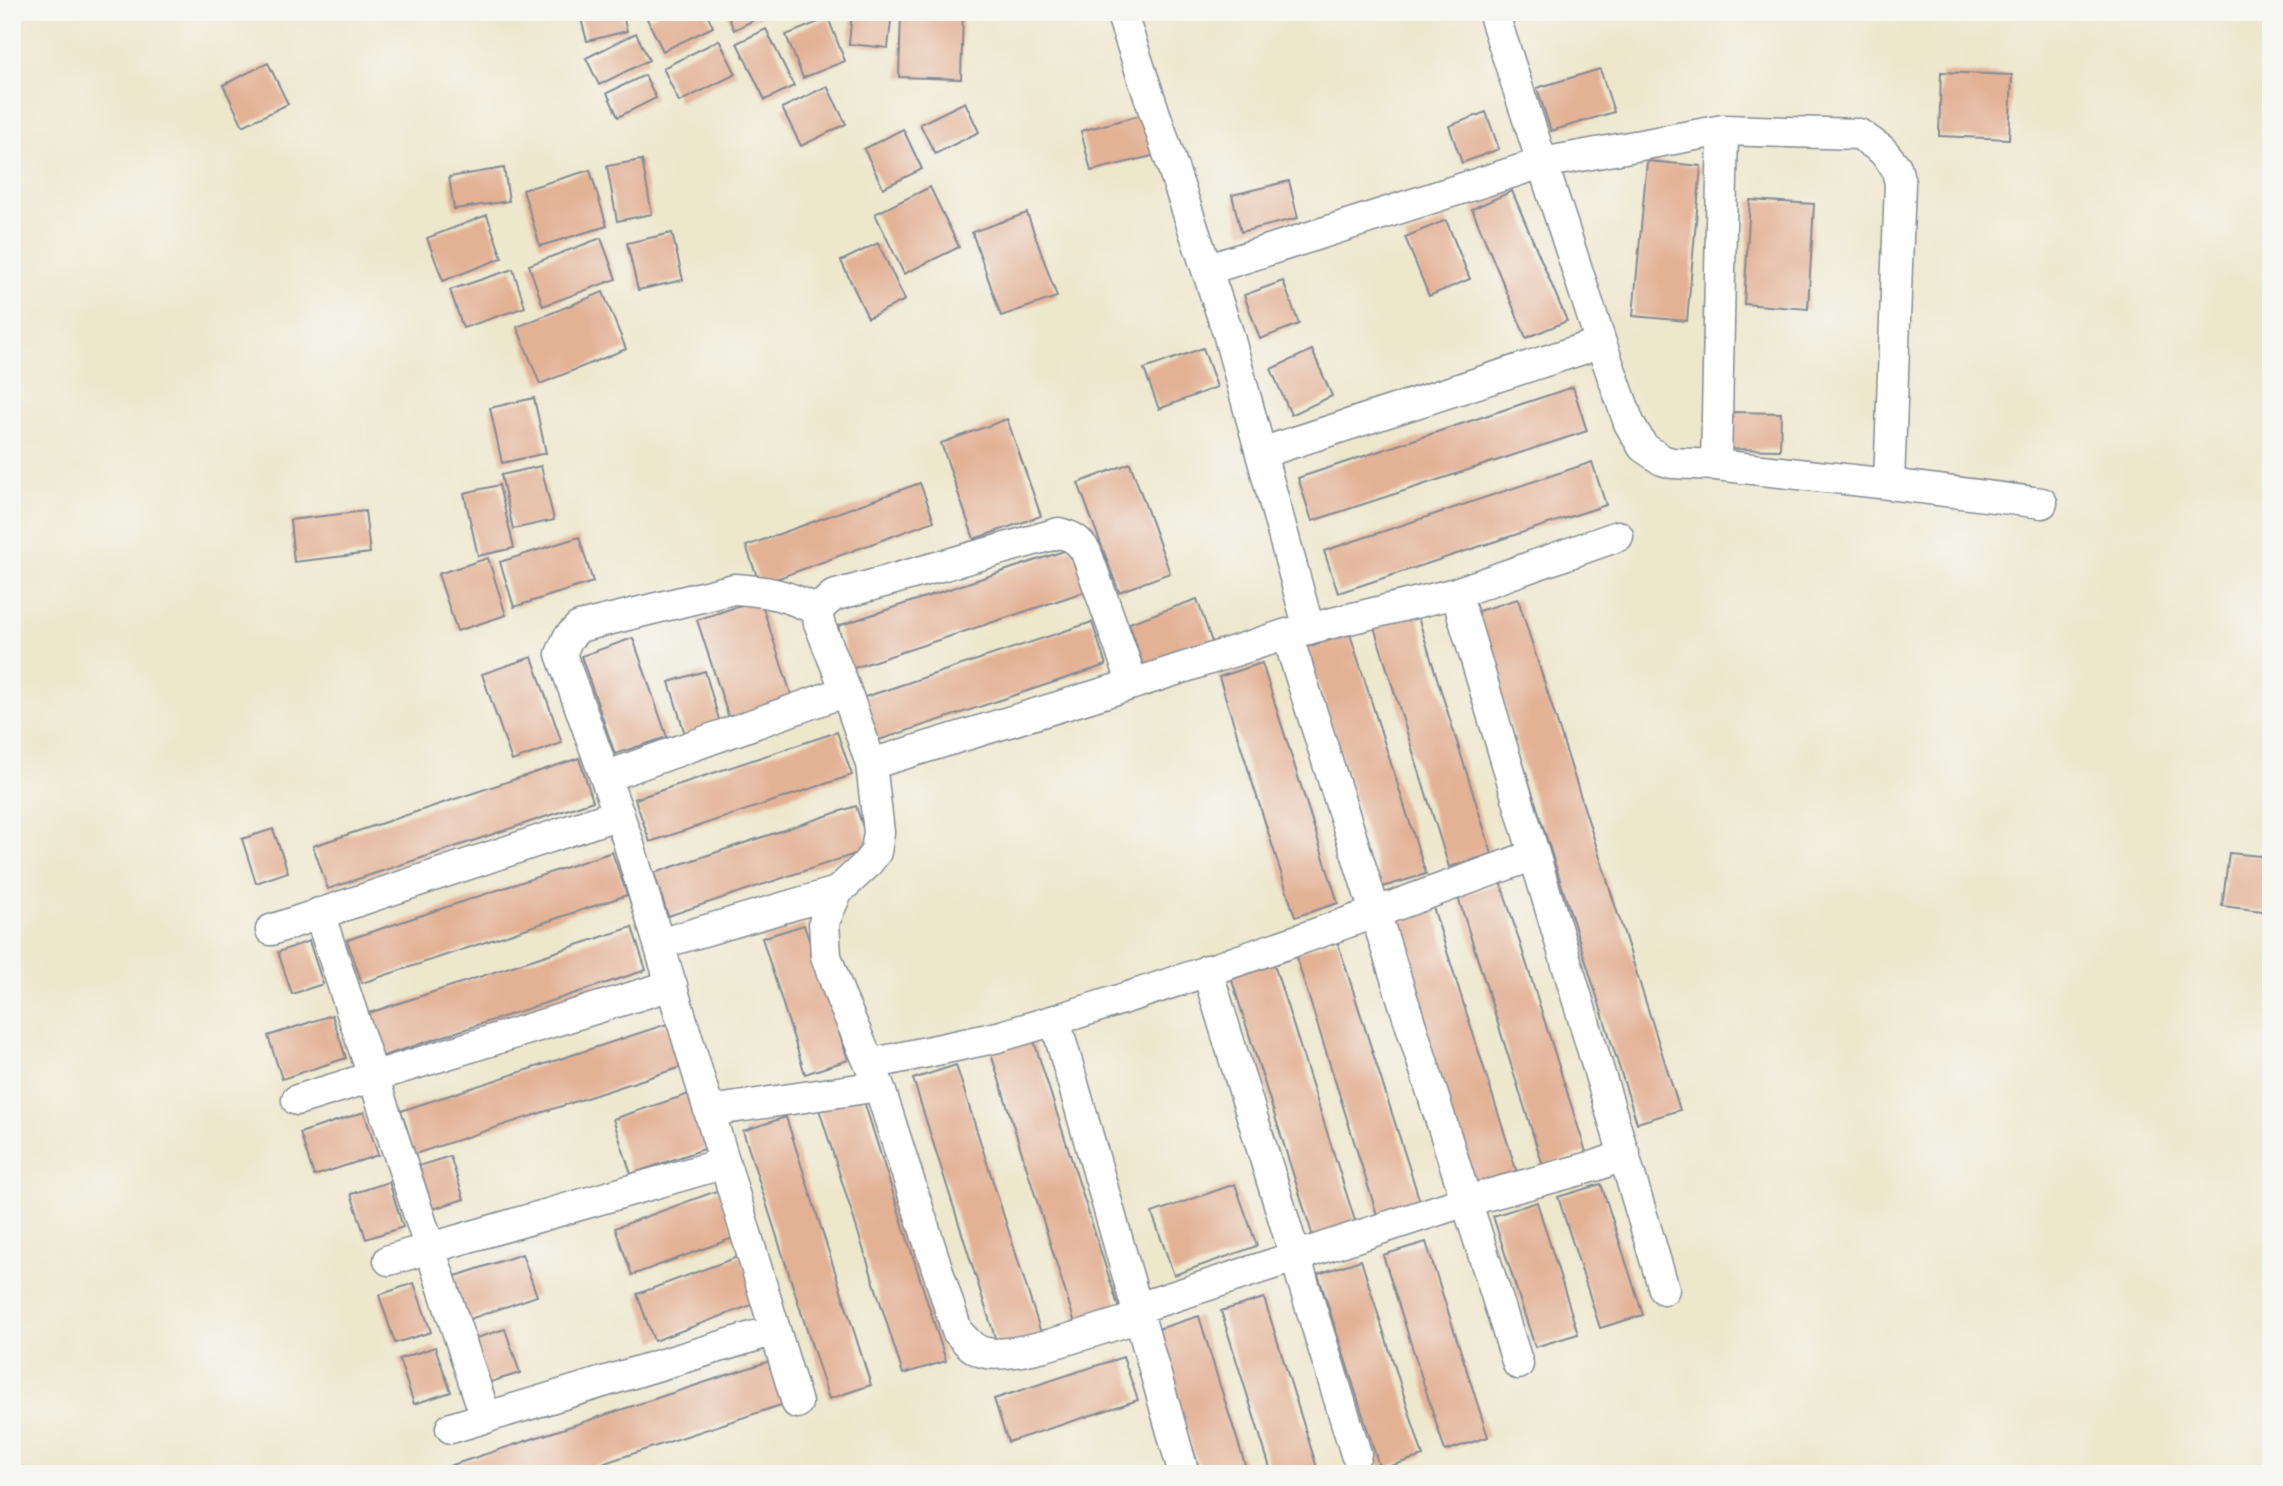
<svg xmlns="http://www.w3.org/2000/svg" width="2283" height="1486" font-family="Mynerve,sans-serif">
<rect width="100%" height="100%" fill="#f6f6f2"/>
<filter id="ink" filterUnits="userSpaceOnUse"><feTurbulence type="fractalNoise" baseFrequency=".0143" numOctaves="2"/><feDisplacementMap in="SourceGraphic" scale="14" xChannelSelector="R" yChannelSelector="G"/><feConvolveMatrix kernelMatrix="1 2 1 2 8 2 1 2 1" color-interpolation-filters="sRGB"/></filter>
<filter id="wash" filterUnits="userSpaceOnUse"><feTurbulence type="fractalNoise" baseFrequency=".00686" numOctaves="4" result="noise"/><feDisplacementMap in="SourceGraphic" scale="28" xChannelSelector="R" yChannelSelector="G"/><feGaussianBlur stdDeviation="1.57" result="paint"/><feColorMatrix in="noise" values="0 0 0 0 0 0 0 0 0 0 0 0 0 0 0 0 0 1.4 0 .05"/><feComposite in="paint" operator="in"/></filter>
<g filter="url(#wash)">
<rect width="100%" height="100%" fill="#ede7cc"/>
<g id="blocks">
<path fill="#e3b194" d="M579,12H622L627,31L587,41Z
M660,12H706L713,27L663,51L647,19Z
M726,12H770L734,30Z
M852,12H892L888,48L849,44Z
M901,12H963L961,79L899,77Z
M828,18L845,61L803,78L786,35Z
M766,29L794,86L765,100L737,43Z
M636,33L649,60L599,85L586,58Z
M719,40L736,74L679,102L663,68Z
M268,63L288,104L243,126L223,85Z
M1600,69L1614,112L1551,131L1537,88Z
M1941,72L2012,75L2009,139L1939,136Z
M645,75L656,98L618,117L607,93Z
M827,86L846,124L801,146L782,108Z
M965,102L979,132L935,154L920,124Z
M1486,112L1499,149L1462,163L1449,126Z
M1145,114L1156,155L1091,171L1081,131Z
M903,129L922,169L883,188L864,149Z
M642,160L652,214L617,221L607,166Z
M1647,161L1701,166L1687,321L1633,316Z
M504,168L509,201L454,209L449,177Z
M590,170L607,226L540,246L523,190Z
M1289,181L1298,218L1241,232L1232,195Z
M930,187L959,247L904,274L875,214Z
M1512,191L1567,321L1526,338L1472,209Z
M1750,200L1814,204L1808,309L1744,304Z
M1027,213L1057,297L1001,316L972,232Z
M487,215L502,258L443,281L427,238Z
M1446,220L1470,279L1429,296L1405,237Z
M672,233L683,280L638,290L627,243Z
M601,238L616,279L543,306L529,265Z
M878,243L905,300L868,318L841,261Z
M513,269L525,307L463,328L450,290Z
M1283,281L1299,324L1260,339L1244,295Z
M603,292L626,349L540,384L517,327Z
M1203,348L1217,387L1159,409L1144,369Z
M1312,350L1332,396L1291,415L1271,369Z
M1573,387L1587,431L1312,521L1298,478Z
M534,398L546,453L502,463L490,408Z
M1732,412L1781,413L1780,450L1731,449Z
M1007,419L1041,516L974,539L941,443Z
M1592,462L1606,505L1338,593L1324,551Z
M1130,463L1170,573L1119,592L1078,483Z
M541,466L554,520L513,529L501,475Z
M920,483L934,521L760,585L746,546Z
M499,485L514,548L478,556L464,493Z
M365,511L370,553L294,562L290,520Z
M579,537L593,582L514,607L500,562Z
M1073,548L1087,591L851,669L838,626Z
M488,558L506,615L457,631L438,574Z
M760,599L792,697L729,718L697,620Z
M1197,599L1213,645L1144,668L1129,623Z
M1518,599L1680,1110L1637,1123L1475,612Z
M1417,614L1492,854L1449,867L1374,627Z
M1092,622L1106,665L876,741L862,698Z
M1350,634L1426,874L1383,887L1307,647Z
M633,638L667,737L615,754L581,656Z
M532,657L562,743L512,761L482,674Z
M1262,663L1338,903L1295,917L1219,677Z
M705,671L720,723L685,734L669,682Z
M837,732L852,775L650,842L635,799Z
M579,758L593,801L328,889L313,846Z
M856,806L870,849L668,916L654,873Z
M273,829L288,872L256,883L242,839Z
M612,852L627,895L362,983L347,940Z
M2229,853L2271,857V912L2222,906Z
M1501,883L1586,1152L1543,1166L1458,897Z
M1433,907L1518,1176L1474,1189L1390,920Z
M804,925L848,1060L805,1074L762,938Z
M632,927L646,970L380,1057L366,1014Z
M1337,940L1422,1208L1379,1221L1295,953Z
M309,941L323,984L292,994L278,952Z
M1272,958L1357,1227L1314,1240L1229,971Z
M332,1015L346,1058L282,1079L268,1036Z
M667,1024L681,1067L415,1154L401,1111Z
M1034,1041L1119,1309L1075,1323L991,1054Z
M956,1065L1041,1333L998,1347L913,1079Z
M861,1092L946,1361L903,1374L818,1106Z
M689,1094L707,1148L631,1174L613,1119Z
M364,1112L378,1155L314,1176L300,1133Z
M786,1117L871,1385L829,1399L743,1131Z
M450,1156L464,1199L433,1209L419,1166Z
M389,1182L403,1227L366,1239L351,1194Z
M1235,1184L1257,1246L1174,1275L1152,1213Z
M1601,1184L1643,1315L1600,1328L1558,1197Z
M719,1190L736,1237L632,1275L615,1228Z
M1537,1202L1578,1334L1535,1347L1493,1216Z
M1426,1242L1488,1437L1445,1451L1383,1255Z
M522,1254L537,1296L467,1320L453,1277Z
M740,1256L757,1303L654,1341L637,1294Z
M1361,1260L1423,1456L1380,1469L1318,1274Z
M414,1283L431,1332L395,1343L379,1295Z
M1264,1298L1305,1429L1319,1474H1272L1221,1311Z
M1199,1316L1218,1379L1248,1474H1201L1155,1330Z
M505,1329L520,1373L484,1384L470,1340Z
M435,1347L451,1392L414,1404L399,1359Z
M1123,1357L1138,1400L1008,1442L994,1399Z
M770,1361L784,1404L571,1474H438L437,1470Z"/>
</g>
</g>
<g filter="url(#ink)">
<use href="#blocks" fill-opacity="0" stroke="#848b95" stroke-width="2"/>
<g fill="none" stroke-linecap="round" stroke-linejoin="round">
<g stroke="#848b95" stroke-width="33">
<path id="minor" d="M1121,12L1228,333L1309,629
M1493,12L1601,343L1629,423L1643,447L1662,460L1672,463L1716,465L1889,484L2042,503
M1209,269L1542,163L1723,130L1859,134L1882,150L1896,167L1900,183L1889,484
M1261,453L1601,343
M1716,465L1723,130
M1456,593L1618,536
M1287,634L1518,1364
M871,764L846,691L819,623L817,610L833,596L1059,533C1072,536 1079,540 1086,552L1133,684
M605,777L846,691
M319,913L486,1418
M271,930L619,814
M659,944L837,892
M1207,970L1356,1454
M1055,1020C1216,971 1375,913 1534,855
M870,1064L998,1037L1055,1020L1184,1474
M297,1100L672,985
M710,1111L879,1086
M389,1260L725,1163
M1138,1308L1466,1201L1598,1165L1625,1155
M1140,1317C1105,1327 1019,1359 987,1353C973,1351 966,1341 957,1331L879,1086L841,998L826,956L824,922L837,892L866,865L876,852L879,832L871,764L1133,684L1287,634L1456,593L1664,1289
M797,1403L627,838L561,654L568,638L579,627L734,589C769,591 786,595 817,610
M451,1428L775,1330"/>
</g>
<use href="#minor" stroke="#fff" stroke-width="30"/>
</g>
</g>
<rect width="2283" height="1486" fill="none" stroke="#f6f6f2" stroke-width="42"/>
</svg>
